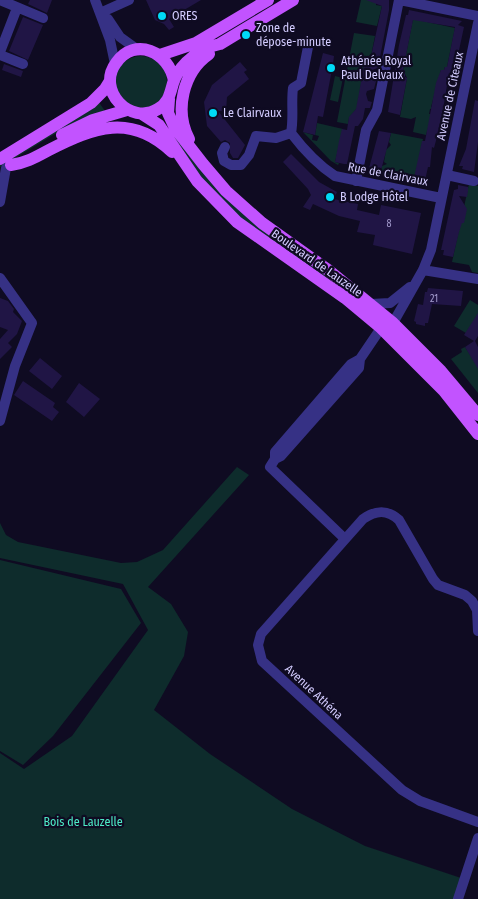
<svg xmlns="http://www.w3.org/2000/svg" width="478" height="899" font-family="'Fira Sans Condensed',sans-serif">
<rect width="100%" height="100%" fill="#0f0b22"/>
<path fill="#0e2c2c" d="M361,0H376V5L382,6L377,26L356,22Z
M413,19L455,28L447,67H445L444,70H441L431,107L433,108L430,109L429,114H432L426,135L413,132L416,117L411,119L400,117L407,78L403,70Z
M354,33L375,36L370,61H366L364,66L357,108L349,118L348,124L337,122Z
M115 82a26 26 0 1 1 52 0a26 26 0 1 1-52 0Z
M335,76L343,78L338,102L330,100Z
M98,101L105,111L58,132L0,167V164Z
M317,123L343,129L335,162L339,163L338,165L331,161L303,132L313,135L312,140L317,141L319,136L315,135Z
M172,127L195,161L376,310C305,265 228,224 181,152C176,145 174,135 172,127Z
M391,133L423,139L415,177H412L411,182L380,174L382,166L387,164L384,162L386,150L391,145L389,142Z
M469,184L478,186V273L472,272L469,265L452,262Z
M470,300L478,305V314L466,333L454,326Z
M465,347L478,367V393L451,359L462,352L461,349Z
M237,467L249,475L148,587L171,604L188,632L184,656L154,710L210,754L292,809L365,846L461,878L454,899H0V753L24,769L72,736L148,630L123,584L0,558V523L6,535L18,542L121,563L137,562L163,550Z
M0,560L121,589L141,623L53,736L23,765L0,751Z"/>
<path fill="#201545" d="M30,0H52L47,13L28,4Z
M146,0H201L169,19L174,27L169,30L164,24L155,20Z
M366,0H389V10L378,68L372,70V73L371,76L376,81L374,89L367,91L366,94L368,101L372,102L370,108H365L363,119L358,126H355L347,164H344L335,162L339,141L342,129L347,130L349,117L356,109L364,66L366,61H370L382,6Z
M409,10L462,21L458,25L464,27L455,69L450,72L448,79L441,122L434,148L432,147L430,167H428L424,185L413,182L422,141H425L436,83L441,70H444L445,67H447L455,27L413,20L403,70H405V77L407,78L400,115L388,112L399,45L406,15H408Z
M23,17L43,25L28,60L9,51Z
M323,53L334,56L333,64L323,117L318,116L315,135L303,132Z
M240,62L247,70L244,72L249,79L227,97L226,111H218L245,145L238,158H233L230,153V143L225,140L221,142L207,126L204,102L212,85Z
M4,64L23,71L21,77L2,70Z
M475,100L478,101V142L474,172L462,169L463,166H459L466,149Z
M379,131L391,133L380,174L368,172Z
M291,154L319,182L337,192L334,199L358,204L357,210L379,215L381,205L421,213L412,254L373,245L375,235L357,232L360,221L339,216L313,204L310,210L303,207L311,195L308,189L283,162Z
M458,185L468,187V191L467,197L459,196L467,209L464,223H462L459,232L453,257L443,255L444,250H441L454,190L458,189Z
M428,288L463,291L461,306L432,304L428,323H425V326L416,324V322L414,321L418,304L423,305L425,292H427Z
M0,298L8,301L14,309L13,312L22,321L17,334L8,343L12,347L0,359V339L8,330L0,327Z
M478,313V336L475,341L478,347V369L465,347L474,341L464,335Z
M40,358L62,376L52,389L29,371Z
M23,381L55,403L53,407L59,412L52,421L14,395Z
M79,383L100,399L84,417L66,402Z"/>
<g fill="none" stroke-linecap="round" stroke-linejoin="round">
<path stroke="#363185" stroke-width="10" d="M0,0L43,18
M95,0L110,40L115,64
M400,0L478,16
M100,13L129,0
M108,19L120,37L138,50
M308,47L301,83L293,88C291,103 294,117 291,133C304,150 318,165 335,176L441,198
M0,52L17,8
M0,55L23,64
M225,147L222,153L224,161L231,165H241L249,155L256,136L276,138L291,133
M447,175L474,181
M356,181L366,130L377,110L399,0
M0,202L6,168
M423,270L478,279
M0,278L32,323L15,366L0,421
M371,304L390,303L410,287
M393,323L423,270L431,250L478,23
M275,459L281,456L359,368L360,359L381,328
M345,539L270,467L275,459V452L351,364L360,359
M478,631L477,610L472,601L465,595L438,585L433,579L399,520C387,509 376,510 363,519L261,634L258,645L262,661L402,790L420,801L478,822
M458,899L478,838"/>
<path stroke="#c253ff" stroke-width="12" d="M160,55L196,43L268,0
M174,81C169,52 135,36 116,63C96,90 130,126 158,109C170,102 170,92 174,80C182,62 201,48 220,44L293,0
M169,99L168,113L175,128L203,164L226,191L262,223L328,270L393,323L441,371L478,415
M142,114L159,125L197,181L237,222L345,298L381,328L444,391L478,434
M62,135L93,120L127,110
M189,139C174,111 183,72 209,54
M0,159L91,103L105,89L110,81
M11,165C26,163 36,157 49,150C94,127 131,113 172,152"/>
</g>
<g fill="#00daf7" stroke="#0f0b22" stroke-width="2">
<circle cx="162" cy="16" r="5"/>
<circle cx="246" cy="35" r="5"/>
<circle cx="331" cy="68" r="5"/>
<circle cx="213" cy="113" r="5"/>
<circle cx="330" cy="197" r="5"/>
</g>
<g text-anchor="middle" stroke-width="4.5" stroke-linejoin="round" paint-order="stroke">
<g font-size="10" fill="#a69ed0">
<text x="389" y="227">8</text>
<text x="434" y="302">21</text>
</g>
<g font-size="12" fill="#d3ccff" stroke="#0f0b22" text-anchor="start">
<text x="172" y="20">ORES</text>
<text x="256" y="32">Zone de<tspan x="256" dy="14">dépose-minute</tspan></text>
<text x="341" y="65">Athénée Royal<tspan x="341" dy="14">Paul Delvaux</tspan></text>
<text x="223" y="117">Le Clairvaux</text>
<text x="340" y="201">B Lodge Hôtel</text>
</g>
<g font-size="12" fill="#d3ccff" stroke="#0f0b22">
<text transform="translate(450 96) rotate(-78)" y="4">Avenue de Citeaux</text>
<text transform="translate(388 174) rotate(11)" y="4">Rue de Clairvaux</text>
<text transform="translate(317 263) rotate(35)" y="4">Boulevard de Lauzelle</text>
<text transform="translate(314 692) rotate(43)" y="4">Avenue Athéna</text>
</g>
<g font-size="12" fill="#4deac6" stroke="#0f0b22">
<text x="83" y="826">Bois de Lauzelle</text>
</g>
</g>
</svg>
